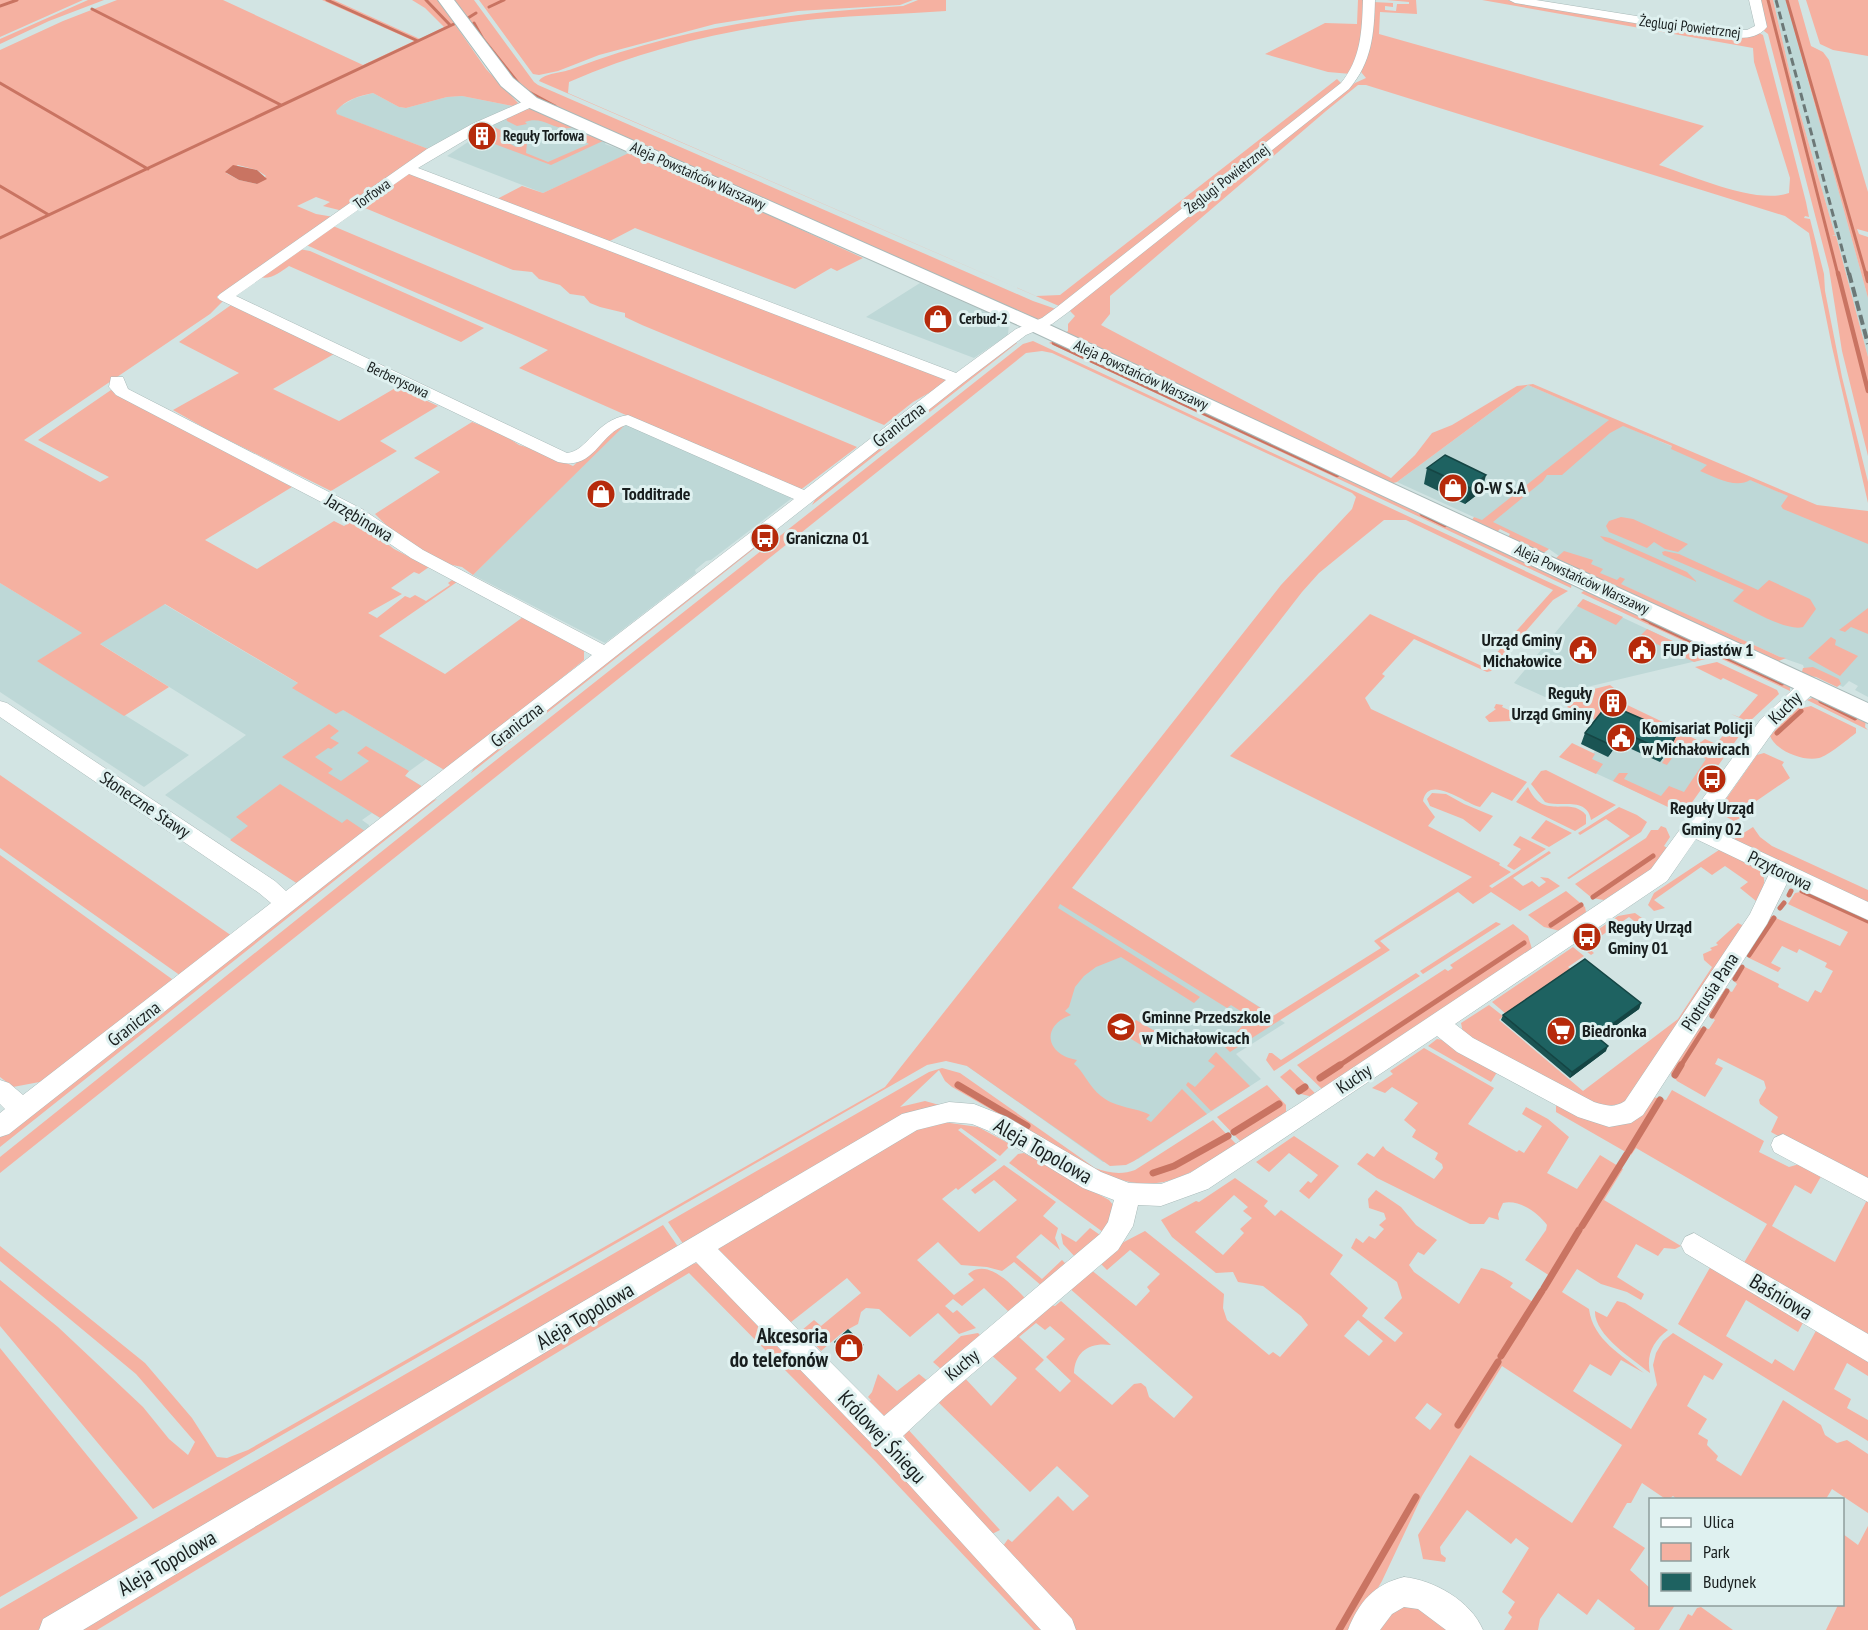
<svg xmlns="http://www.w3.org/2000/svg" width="1868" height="1630" font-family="'PT Sans Narrow',sans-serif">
<rect width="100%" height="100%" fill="#d2e4e3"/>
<path fill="#bed8d7" d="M1773,0H1786L1868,298V357L1836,236L1832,234L1835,235L1796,99Z
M373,93L399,107L406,108L447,97L462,96L513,106L431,150L336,114V111L339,107L355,98Z
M527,109H534L606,142L605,144L630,153L543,193L447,156L492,126L519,110Z
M920,283L1009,322L1008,335L974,358L866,317Z
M1528,385L1868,530V697L1855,690L1858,686L1849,681L1843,687L1804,668L1803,665L1780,657L1559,556L1549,549L1546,550L1397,482Z
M625,424L792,498L711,560L706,561L695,570L696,573L605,643L473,575Z
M0,583L74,628L137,588L426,759L404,775L423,787L382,819L372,813L362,820L369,825V829L298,884L165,795L246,735L83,633L38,661L189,755L144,787L0,692Z
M1583,599L1709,658L1545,697L1514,683Z
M1598,704L1722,758L1693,799L1650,798L1582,767L1595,751L1581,744L1599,722L1588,716Z
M1072,888L1285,1023L1236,1054L1261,1079L1138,1159L1103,1162L967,1066L961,1031Z"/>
<path fill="#f5b1a1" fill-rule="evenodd" d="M0,0H83L0,37Z
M88,0H104L49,21L0,44V39Z
M117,0H223L363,65L414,41L322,0H334L420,39L444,27L425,8L412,0H441L456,22L454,23L486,69L518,103L513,106L462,96L447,97L406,108L399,107L373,93C359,96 345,100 336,111L337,114L431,150L343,211L323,206L330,202L316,197L297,206L316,214L334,217L217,298L223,301L210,314L24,440L100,482L109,477L38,440L111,390L292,487L205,540L257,569L334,521L344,526L355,519L394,549L429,567L419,574L414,572L391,588L402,594L368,613L377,618L405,596L410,598L415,595L426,601L450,585L448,583L452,580L457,582L379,636L445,674L523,617L584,649V660L446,771L343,710L336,714L292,688L298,683L165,604L100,644L169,687L124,716L37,661L82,633L0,583V50L63,21ZM238,165L257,170L266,176L257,184L239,180L226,173Z
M453,0H474L534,82L538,85L1033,301L1056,309L1039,320H1032L539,100L516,83Z
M479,0H913L900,5L798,11L715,24L599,55L558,71L539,75L533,74Z
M918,0H946V11C903,14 860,15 817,19C732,28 647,48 569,82L568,93L1036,296L1060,295L1337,79L1342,84L1059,306L539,81C544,73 562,73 572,69C681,27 787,13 903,6Z
M1358,0H1366L1364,34L1351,74L1328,72L1265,54L1325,23L1357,24Z
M1387,0H1416L1417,14L1380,12L1379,34L1704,126L1659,165C1693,176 1756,205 1789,193L1790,178L1754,62L1753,48L1482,0H1507L1717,35L1759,33L1763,35L1806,202L1809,217L1805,216L1804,218L1810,219L1824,274L1825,291L1842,377L1868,482V503L1832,347L1809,233L1785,216L1366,85H1358L1326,111L1110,296V314L1101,325L1391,478L1415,455L1432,433L1452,425L1517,386L1533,384L1817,505L1868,511V544L1783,509L1781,506L1788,496L1750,480C1736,489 1714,477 1700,471L1707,465L1671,449L1672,446L1623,426L1610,433L1562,475H1547L1543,481L1493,522L1549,549L1542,554L1508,537L1510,534L1500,529L1497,532L1472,520L1474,517L1482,520L1609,420L1528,385L1397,482L1389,484L1063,334L1068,331V324L1075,316L1070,311L1072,308L1311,117L1355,83L1366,78L1361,72L1370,46L1373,2L1393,3V7L1385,6V10L1396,11L1397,4H1409V2Z
M1760,0H1773L1796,99L1835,235H1832L1836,236L1868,357V456L1842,351L1829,269L1768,34L1764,31L1766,24Z
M1786,0H1798L1811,46L1823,52L1829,60L1868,192V232L1857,229L1859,234L1868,237V298Z
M1806,0H1868V56L1833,50L1820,44Z
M531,109L534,110L574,127C554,133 545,115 525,122L527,124L517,126L507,121L506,118L523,110Z
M492,126L523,141L506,134L499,138L516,147L527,143L526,153L548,162L589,144L569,133H579L605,140L551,165L481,139L485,135L475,137L491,129L489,128Z
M631,152L863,258L837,271L831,268L795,289L635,228L608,242L497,199L522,186L543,193Z
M412,173L948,378L941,386L913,402L884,425L642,325L625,317V313L600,307L590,303L584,296L570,294L560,285L539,279L532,272L513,270L365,208L366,202L404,175Z
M333,226L857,447L799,491L519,368L548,350L304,244Z
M299,249L310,251L484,328L461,342L289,266C279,273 271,280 259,277Z
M231,305L334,354L273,389L339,421L397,387L438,406L380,441L397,451L331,491L210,431L173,410L239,373L179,342Z
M1054,340L1572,582L1571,588L1049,343Z
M1033,341L1568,591L1553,600L1491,671L1487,672L1414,639L1382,674L1385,676L1365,698L1371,709L1527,782L1512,801L1492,792L1480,807C1466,804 1428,773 1423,801L1435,817L1428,826L1500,863L1499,865L1511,872L1489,886L1492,888L1549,851L1551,853L1513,878L1523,886L1532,881L1539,887L1546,882L1540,877L1548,878L1560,886L1520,911L1491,892L1473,904L1458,892L1380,941L1390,950L1230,1052L1224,1046L1250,1017L1231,1005L1227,1008L1060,904L1058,908L1200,997L1194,1003L1121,957L1096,967L1084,976L1075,987L1069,1007L1065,1011L1071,1015C1040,1026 1046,1055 1077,1060L1074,1064C1083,1070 1089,1087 1101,1096C1117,1109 1137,1107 1150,1115L1146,1119L1151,1122L1182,1089L1207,1114L1134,1161L1126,1165L1110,1166L967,1066L946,1061L927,1065L153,1509L0,1326V1280L58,1327L143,1407L169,1439L188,1455L195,1442L136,1374L0,1261V1246L145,1363L192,1418L217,1457L227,1458L248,1450L885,1087L1281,585L1352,509L1356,497L1352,493L1052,353L1042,351L1026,353L0,1173V1157L481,772L1023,344ZM1384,520H1406L1553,590L1484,667L1370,614L1230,756L1472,877L1374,941L1381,948L1273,1016L1072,888L1302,592L1319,573Z
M1013,342L1017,343L812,505L817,496Z
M472,422L501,433L519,445L540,451L573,466L621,424L625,425L473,575L462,567L443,563L393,532L375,514L440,472L414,458Z
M1621,517L1633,519L1688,544L1678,552L1665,549L1654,542L1647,548L1609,532L1606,526L1609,521Z
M1600,536L1610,538L1687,572L1697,582L1605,541Z
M751,546L755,548L471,773L477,763Z
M1564,551L1593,560L1591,564L1603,569L1600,573L1617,580L1620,577L1625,579L1621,584L1780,657L1786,658L1776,662L1555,559Z
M1665,551L1679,554L1758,590L1769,580L1810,599L1816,609L1803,627C1787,632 1749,609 1733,601L1744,590L1663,555L1662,552Z
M1585,590L1790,686V691L1581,593Z
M1583,599L1623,617L1616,625L1577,606Z
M1868,608V634L1851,627L1845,632L1839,630Z
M1647,629L1709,658L1694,662L1640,636Z
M1831,637L1836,640L1835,645L1858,656L1840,676L1808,658Z
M1717,662L1777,690L1779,694L1749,722L1731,714L1739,717L1758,695L1723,678L1721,680L1695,667Z
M1813,667L1839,679L1841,684L1837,687L1816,677L1801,675L1803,668Z
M1610,685L1614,688L1608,695L1610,697L1606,702L1617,707L1621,702L1667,724L1672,722L1690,731L1687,735L1701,742L1705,739L1716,744L1730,727L1724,722L1742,732L1688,808L1677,810L1670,808L1613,781L1619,773H1628L1624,779L1661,796L1669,786L1684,792L1706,759L1680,747L1667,765L1662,763L1674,745L1604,714L1598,721L1567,707L1582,692Z
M1815,697L1866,719L1865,727L1868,730L1807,700Z
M1496,704L1503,705L1502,707L1511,711L1513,709L1517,711L1516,713L1534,720L1489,722L1485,717L1496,709L1494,708Z
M1797,706L1803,708L1811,706L1856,728V733C1848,739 1828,756 1819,758C1804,762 1776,751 1770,736Z
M329,724L339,731L330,738L339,743L331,749L328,748L315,757L333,769L328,773L341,781L369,761L357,753L366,746L409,771L405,776L423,787L382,819L282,757Z
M1572,743L1595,754L1592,759L1603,764L1596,774L1559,757Z
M1764,753L1784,762L1782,765L1790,778L1752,804L1747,815L1734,821L1717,812L1757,755Z
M1546,770L1616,805L1591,820C1587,796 1560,808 1545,802L1531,784L1541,771Z
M0,775L232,936L181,976L0,848Z
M280,784L342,823L347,819L365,831L298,884L230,840L248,826L236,817Z
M1528,787C1544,822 1569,795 1586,815V824L1575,831L1516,802Z
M1432,793L1446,794L1464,804L1493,816L1480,832L1463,819L1430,806L1427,799Z
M437,799L0,1147V1137L428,802Z
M1619,807L1637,815L1647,822L1641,832L1569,879L1567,878L1630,836L1606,819L1580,835L1578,833Z
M1546,820L1572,833L1549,847L1531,838Z
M1661,826L1666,828L1670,837L1664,846L1669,849L1656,867L1604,900L1592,898L1575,884L1646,838L1651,830H1658Z
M1753,827L1760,837L1772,846L1868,890V902L1734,839Z
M1520,836L1546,849L1514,870L1507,866L1521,849L1513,845Z
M1722,848C1734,854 1767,866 1764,883C1763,889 1759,895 1756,901L1740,888L1748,882L1725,866L1712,875L1701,867L1654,900L1665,908L1654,911L1648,905L1654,893Z
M0,855L176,982L50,1080L13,1087L0,1077Z
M1566,891L1585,907L1586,912L1560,931L1544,927L1528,915Z
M1800,892L1868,923V1185L1771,1132L1778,1117L1760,1104L1759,1100L1766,1088L1764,1081L1718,1058L1715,1064L1723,1068L1705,1097L1677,1081L1670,1072L1696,1027L1709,1029L1715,1020L1708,1014L1724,989L1732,992L1737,984L1730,977L1736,966L1741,965L1779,984L1778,987L1808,1002L1815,990L1821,993L1833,971L1825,967L1827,963L1799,949L1797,953L1782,946L1771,963L1781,968L1778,972L1749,958L1745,953L1769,915L1840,946L1848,932L1788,904L1795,893Z
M1635,913L1642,918V923L1639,925L1629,917L1586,946L1594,953L1591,955L1577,944L1618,916Z
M1496,922L1501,924L1423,974L1420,971Z
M1738,923L1744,926L1629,1102L1599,1108L1463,1033L1461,1023L1489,1005L1503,1016L1499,1020L1583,1091L1678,1019L1712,967L1704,960L1703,954L1712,950L1710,948L1718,945L1716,943Z
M1513,924L1528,936L1532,949L1323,1090L1297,1065L1445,969L1448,971L1453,968L1450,965Z
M1573,947L1584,956L1568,967L1571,969L1506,1014L1492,1002Z
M1416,973L1420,976L1274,1071L1266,1060L1269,1053H1272L1281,1060Z
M1136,1020L1155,1031L1141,1045L1123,1034Z
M1437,1039L1442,1040L1499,1069L1491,1082L1428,1046Z
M1424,1048L1494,1088L1468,1124L1517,1152L1519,1150L1524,1153L1542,1126L1522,1114L1526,1107L1548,1119L1569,1137L1547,1173L1577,1189L1600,1155L1623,1169L1604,1200L1681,1246L1675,1249L1664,1248L1658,1256L1636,1244L1617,1277L1644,1294L1641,1300L1627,1292L1601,1284L1577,1269L1562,1292L1589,1309C1593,1340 1622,1355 1644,1373L1621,1360L1611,1376L1590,1364L1573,1391L1631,1429L1657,1385L1653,1365L1656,1353L1663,1341L1673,1333L1723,1364L1713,1380L1704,1375L1687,1406L1707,1419L1698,1434L1708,1440L1707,1445L1718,1456L1716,1460L1741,1476L1783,1400L1821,1425L1825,1435L1837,1443L1847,1440L1868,1454V1513L1832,1489L1826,1499L1678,1500L1673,1496L1667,1500L1642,1483L1631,1503H1627L1613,1527L1645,1548L1630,1570L1650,1588V1604L1675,1605L1659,1630H1634L1635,1628L1598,1599L1587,1615L1558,1593L1540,1619L1538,1630H1504L1512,1617L1508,1613L1515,1602L1502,1592L1529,1548L1516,1538L1511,1544L1467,1510L1440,1547L1441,1554L1446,1558L1445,1562L1423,1559L1418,1535L1470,1455L1572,1523L1622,1445L1502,1366L1422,1496L1382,1581L1353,1630H1071L1007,1560L1003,1555V1546L1008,1539L1012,1542L1058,1496L1073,1511L1089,1496L1057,1466L1030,1492L936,1400L922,1413L919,1411L957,1377L959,1378L961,1373L986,1353L1002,1343L1000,1341L1043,1307L1048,1304L1055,1306L1061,1301L1111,1345C1090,1342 1075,1351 1074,1373L1112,1405L1134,1384L1141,1383L1146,1387L1149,1397L1174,1418L1193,1397L1068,1287L1090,1269L1136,1306L1150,1291L1147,1287L1160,1274L1130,1250L1107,1270L1099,1262L1122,1243L1145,1231L1224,1294L1223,1308L1227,1320L1269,1355L1273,1352L1280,1357L1308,1325L1301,1316L1263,1286L1238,1282L1233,1272L1216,1273L1172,1237L1161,1220L1196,1201L1199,1202L1235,1178L1268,1201L1264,1206L1275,1216L1281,1210L1343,1255L1330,1274L1368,1308L1362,1316L1395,1342L1403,1333L1384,1318L1402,1298L1397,1282L1351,1248L1356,1238L1363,1243L1369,1236L1375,1239L1384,1229L1379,1225L1386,1219L1384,1213L1369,1208L1368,1199L1376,1190L1401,1207L1416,1225L1437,1240L1424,1255L1418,1252L1409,1265L1414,1272L1459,1304L1481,1268L1493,1271L1513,1283L1510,1287L1533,1302L1550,1276L1525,1260L1546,1230L1547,1225C1538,1213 1519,1199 1503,1203L1498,1214L1499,1220L1489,1217L1484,1224H1470L1377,1178L1357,1164L1367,1153L1374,1157L1383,1146L1386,1150L1434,1179L1443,1168L1442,1164L1435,1159L1438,1153L1412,1137L1416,1130L1404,1120L1418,1103L1392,1087L1385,1093L1372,1088L1393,1074L1390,1071ZM1234,1195L1248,1207L1243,1211L1252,1218L1240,1229L1244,1233L1223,1255L1195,1232ZM1358,1320L1383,1341L1369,1356L1344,1336ZM1036,1323L1045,1330L1050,1326L1065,1339L1046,1357L1071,1381L1060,1392L1035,1369L1044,1360L1019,1337ZM989,1353L1017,1378L991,1406L962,1375ZM1427,1403L1442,1414L1430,1430L1415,1418Z
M1216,1052L1250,1086L1211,1111L1186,1085L1188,1082L1195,1087L1215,1066L1208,1061Z
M942,1068L960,1073L1095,1168C1108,1173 1122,1175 1135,1170L1213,1120L1237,1145C1186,1175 1161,1198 1101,1173L952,1087L945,1081L939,1070L900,1107L925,1101L943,1106L686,1248L668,1222L929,1072Z
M1290,1069L1316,1094L1313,1097L1297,1093L1280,1077Z
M1267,1085L1286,1105V1113L1241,1142L1217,1117Z
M1672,1090L1764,1141L1759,1152L1789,1167L1803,1163L1823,1173L1811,1194L1795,1185L1772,1226L1835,1262L1868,1198V1341L1742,1266L1767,1224L1636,1148L1631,1155L1556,1112V1104L1590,1118L1653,1097L1666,1100Z
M943,1122L978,1127L1008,1143V1148L1000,1156L961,1128L958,1130L997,1160L958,1190L956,1188L942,1199L979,1232L1017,1200L994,1180L975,1194L971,1190L1004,1165L1056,1202L1043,1216L1058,1228L1055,1238L1060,1250L1041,1234L1016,1257L1042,1279L1062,1260L1068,1266L1043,1287L1014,1262L1002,1271L987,1267L961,1265L938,1242L917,1260L954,1295L974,1280L968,1274C989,1256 1015,1289 1029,1302L1010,1313L984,1288L962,1306L953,1299L945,1306L953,1313L957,1310L976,1328L959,1334L938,1313L910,1337L879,1309L866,1308L861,1312L858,1324L843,1332L821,1351L802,1330L814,1320L821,1326L861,1293L847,1278L786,1326L716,1248L913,1130Z
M1294,1136L1339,1166L1309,1199L1299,1191L1308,1181L1311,1183L1318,1175L1289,1153L1269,1172L1256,1162Z
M1024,1153L1109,1200L1113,1205L1107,1235L1009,1163L1018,1154Z
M663,1225L681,1251L38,1630H0V1609Z
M1090,1228L1103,1237L1077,1259L1063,1244L1061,1233L1076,1242Z
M700,1263L731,1291L1047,1630H1034L875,1461L689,1273L97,1630H70L687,1264Z
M1712,1264L1805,1319L1798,1332L1746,1300L1726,1336L1772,1364L1775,1359L1794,1371L1818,1327L1868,1357V1376L1847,1363L1834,1389L1851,1399L1847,1408L1868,1420V1441L1678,1324Z
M1617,1301L1625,1303L1668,1330C1653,1341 1646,1355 1650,1373C1633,1359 1594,1335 1595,1311L1607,1317Z
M978,1333L981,1336L942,1370L933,1362L961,1336Z
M0,1348L138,1518L0,1597Z
M878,1374L897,1391L919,1374L930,1383L885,1416L877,1413L867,1403L871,1400L868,1397L872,1392Z
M905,1426L1000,1530L994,1533H988L909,1448L904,1435Z
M1868,1526V1630H1826L1838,1605L1842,1604L1843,1534L1858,1545Z
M1417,1605L1456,1630H1375L1393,1607Z
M1701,1607L1733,1630H1679L1688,1614L1692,1616L1697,1608Z"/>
<path fill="#c97462" d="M233,165L257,170L267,179L257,184L239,180L225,172Z"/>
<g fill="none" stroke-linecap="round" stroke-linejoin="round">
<path stroke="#c97462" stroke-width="3" d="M327,0L418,41
M426,0L450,25
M1768,0L1838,275
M1787,0L1866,275
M0,6L17,0
M489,7L504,0
M92,9L281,105
M468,18L476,13
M474,23L483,39L519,84
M0,83L148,169
M529,92L555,106
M0,186L49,215
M0,238L454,24"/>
<path stroke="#c97462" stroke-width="4.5" d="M1838,273L1868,391
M1866,273L1868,281
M1054,343L1337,475
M1422,514L1445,525
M1643,618L1654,623"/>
<path stroke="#c97462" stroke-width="5" d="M1651,622L1782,683
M1821,701L1855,718
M1777,733L1801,711
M1802,891L1868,921
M1789,895L1791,891
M1593,897L1653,856
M1780,908L1784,903
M1551,925L1581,905
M1749,955L1774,918
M1735,979L1742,967
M1712,1016L1727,991
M1337,1067L1524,943
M1680,1067L1704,1029"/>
<path stroke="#c97462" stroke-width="7" d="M1675,1075L1681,1065
M1320,1078L1340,1065
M958,1085L1027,1126
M1299,1091L1305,1087
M1234,1132L1279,1104
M1629,1151L1660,1100
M1153,1173L1174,1166L1228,1136
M1582,1226L1627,1154
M1544,1288L1579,1230
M1501,1356L1542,1291
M1458,1425L1498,1362
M1339,1630L1416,1497"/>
<g stroke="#a9bab9" stroke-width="1">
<path id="street" d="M1363,0H1375C1374,34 1372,62 1349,89L1067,313L1052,324L1026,335L964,382L9,1134L0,1137V1113L5,1109L0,1104V1080L9,1083L23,1095L271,903L259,893L0,717V701L7,703L275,881L286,891L592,655L411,558L350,517L116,395L109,387L111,377H123L128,389L362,509L423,550L604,645L794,499L626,425C598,434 595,471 558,462L220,300L217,297L220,294L427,149L472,124L531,98L537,102L536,105L482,130L418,168L956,373L1016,329L1042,318L1057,307L1341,83C1361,59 1362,31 1363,0ZM409,174L946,380L804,490L628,415C595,420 588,451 567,453L236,296Z
M1509,0H1536L1718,29L1747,30L1755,26L1749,0H1761L1767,27C1755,42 1735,37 1718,37L1515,3Z
M1810,678L1817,680L1820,685L1817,690L1775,729L1706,826L1868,902V920L1787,883L1767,924L1643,1115L1631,1123L1609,1127L1578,1117L1457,1052L1437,1036L1208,1189L1161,1206L1138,1205L1133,1226L1118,1250L946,1396L903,1436L1072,1619L1076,1630H1041L873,1445L696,1262L83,1630H39L43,1619L902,1114L949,1102L974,1104L1007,1117L1101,1172L1129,1183L1161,1184L1190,1173L1297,1105L1651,869L1761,719L1803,680ZM1696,839L1769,874L1750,914L1625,1101C1614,1108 1607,1106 1594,1102L1473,1038L1455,1024L1667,881ZM949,1122L972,1124L989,1131L1083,1188L1114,1200L1108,1222L1100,1234L884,1416L718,1249L917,1130Z
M1783,1134L1868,1178V1202L1774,1152L1771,1145L1774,1138Z
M1694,1233L1868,1334V1362L1685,1253L1681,1245L1685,1237Z
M1404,1577C1434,1580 1471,1601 1483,1630H1446L1418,1609L1404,1607L1392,1614L1380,1630H1348C1359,1602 1374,1584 1404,1577Z"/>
</g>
<g stroke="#a9bab9" stroke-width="2">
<path id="secondary" d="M438,0H454L513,78L537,98L1043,322L1868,703V723L1029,330L525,106L501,86Z"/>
</g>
<use href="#street" fill="#fff" fill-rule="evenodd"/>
<use href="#secondary" fill="#fff" fill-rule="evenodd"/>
<path stroke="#6c7877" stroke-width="3" stroke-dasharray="8 4" stroke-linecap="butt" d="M1776,0L1849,275"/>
<path stroke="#6c7877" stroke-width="4" stroke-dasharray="10 4.5" stroke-linecap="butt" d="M1849,273L1868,344"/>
</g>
<path fill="#1a5453" d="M1427,468L1482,491L1465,504L1424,484Z
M1608,704L1677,734L1672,745L1660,762L1618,743L1608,757L1581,744L1585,733Z
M1641,1003L1639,1009L1598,1038L1606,1051L1570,1078L1501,1020L1503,1015Z
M835,1342L863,1345V1349L850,1361L835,1346Z"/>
<path fill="#154544" d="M1486,475L1482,491L1465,504L1470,488Z
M1623,732L1618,743L1608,757L1613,746Z
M1677,734L1672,745L1660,762L1665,751Z
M1641,1003L1639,1009L1593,1042L1596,1036Z
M1608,1046L1606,1051L1570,1078L1572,1072Z
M863,1345V1349L850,1361L849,1356Z"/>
<path fill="#1e6261" stroke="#154544" stroke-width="1.5" d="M1445,455L1486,475L1470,488L1427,468Z
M1608,704L1677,734L1665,751L1623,732L1613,746L1585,733Z
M1585,959L1641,1003L1596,1036L1608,1046L1572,1072L1503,1015Z
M848,1330L863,1345L849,1356L835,1342Z"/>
<defs>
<g id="building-disc" transform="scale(1.5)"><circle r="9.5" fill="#b62a0b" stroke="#dff1f0"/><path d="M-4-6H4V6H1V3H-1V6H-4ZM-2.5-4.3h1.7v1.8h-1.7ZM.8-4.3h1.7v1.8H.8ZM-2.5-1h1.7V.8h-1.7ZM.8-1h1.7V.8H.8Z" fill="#fff"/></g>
<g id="shop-disc" transform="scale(1.5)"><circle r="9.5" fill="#b62a0b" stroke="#dff1f0"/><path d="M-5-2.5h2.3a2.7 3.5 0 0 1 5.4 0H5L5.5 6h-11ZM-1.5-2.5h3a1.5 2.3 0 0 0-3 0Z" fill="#fff"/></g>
<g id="bus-disc" transform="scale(1.5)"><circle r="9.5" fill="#b62a0b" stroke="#dff1f0"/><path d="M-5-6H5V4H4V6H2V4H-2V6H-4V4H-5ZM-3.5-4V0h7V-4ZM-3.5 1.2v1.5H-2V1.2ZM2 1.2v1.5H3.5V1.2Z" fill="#fff"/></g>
<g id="civic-disc" transform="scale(1.5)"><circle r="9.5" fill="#b62a0b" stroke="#dff1f0"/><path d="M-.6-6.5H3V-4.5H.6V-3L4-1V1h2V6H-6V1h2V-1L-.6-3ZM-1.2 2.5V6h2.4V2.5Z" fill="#fff"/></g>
<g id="school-disc" transform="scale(1.5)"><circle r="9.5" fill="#b62a0b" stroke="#dff1f0"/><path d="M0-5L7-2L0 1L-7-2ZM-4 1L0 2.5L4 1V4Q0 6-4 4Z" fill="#fff"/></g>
<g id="supermarket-disc" transform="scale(1.5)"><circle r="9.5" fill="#b62a0b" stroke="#dff1f0"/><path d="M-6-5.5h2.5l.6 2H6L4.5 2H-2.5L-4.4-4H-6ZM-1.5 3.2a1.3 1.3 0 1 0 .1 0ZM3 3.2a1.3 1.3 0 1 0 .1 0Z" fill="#fff"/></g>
</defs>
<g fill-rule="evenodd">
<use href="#building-disc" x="482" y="136"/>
<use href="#shop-disc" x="938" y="319"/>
<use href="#shop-disc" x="1453" y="488"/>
<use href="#shop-disc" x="601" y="494"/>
<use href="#bus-disc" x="765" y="538"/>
<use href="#civic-disc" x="1583" y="650"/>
<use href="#civic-disc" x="1642" y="650"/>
<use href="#building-disc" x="1613" y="703"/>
<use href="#civic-disc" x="1621" y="738"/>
<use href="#bus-disc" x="1712" y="779"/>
<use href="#bus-disc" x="1587" y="937"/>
<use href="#school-disc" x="1121" y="1027"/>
<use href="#supermarket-disc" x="1561" y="1031"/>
<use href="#shop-disc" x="849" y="1348"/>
</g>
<g text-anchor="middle" stroke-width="6" stroke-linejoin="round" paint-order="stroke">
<g font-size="15" fill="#181e1e" stroke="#dff1f0">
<text transform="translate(1690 27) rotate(7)" y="5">Żeglugi Powietrznej</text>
<text transform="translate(698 176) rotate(24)" y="5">Aleja Powstańców Warszawy</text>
<text transform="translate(1227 179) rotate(-38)" y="5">Żeglugi Powietrznej</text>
<text transform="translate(372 194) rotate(-35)" y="5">Torfowa</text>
<text transform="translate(1141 375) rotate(25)" y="5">Aleja Powstańców Warszawy</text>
<text transform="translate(398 380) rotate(25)" y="5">Berberysowa</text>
<text transform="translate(1582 579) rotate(25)" y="5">Aleja Powstańców Warszawy</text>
</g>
<g font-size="15" font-weight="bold" fill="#181e1e" stroke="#dff1f0" text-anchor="start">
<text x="503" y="141">Reguły Torfowa</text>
<text x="959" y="324">Cerbud-2</text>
</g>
<g font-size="18" fill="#181e1e" stroke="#dff1f0">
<text transform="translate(899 425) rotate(-38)" y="6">Graniczna</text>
<text transform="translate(359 518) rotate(31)" y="6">Jarzębinowa</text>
<text transform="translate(1785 708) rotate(-44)" y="6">Kuchy</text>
<text transform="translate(517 725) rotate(-38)" y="6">Graniczna</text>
<text transform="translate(145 805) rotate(34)" y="6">Słoneczne Stawy</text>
<text transform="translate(1780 871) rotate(26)" y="6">Przytorowa</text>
<text transform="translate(1710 992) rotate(-57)" y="6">Piotrusia Pana</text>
<text transform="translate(134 1024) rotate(-38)" y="6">Graniczna</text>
<text transform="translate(1354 1079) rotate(-34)" y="6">Kuchy</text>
<text transform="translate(962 1365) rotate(-40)" y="6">Kuchy</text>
</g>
<g font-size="18" font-weight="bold" fill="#181e1e" stroke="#dff1f0" text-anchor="start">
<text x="1474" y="494">O-W S.A</text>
<text x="622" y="500">Todditrade</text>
<text x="786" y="544">Graniczna 01</text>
<text x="1562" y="646" text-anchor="end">Urząd Gminy<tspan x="1562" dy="21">Michałowice</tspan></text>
<text x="1663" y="656">FUP Piastów 1</text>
<text x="1592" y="699" text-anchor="end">Reguły<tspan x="1592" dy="21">Urząd Gminy</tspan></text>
<text x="1642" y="734">Komisariat Policji<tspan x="1642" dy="21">w Michałowicach</tspan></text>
<text x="1712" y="814" text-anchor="middle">Reguły Urząd<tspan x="1712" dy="21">Gminy 02</tspan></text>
<text x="1608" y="933">Reguły Urząd<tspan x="1608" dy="21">Gminy 01</tspan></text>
<text x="1142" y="1023">Gminne Przedszkole<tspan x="1142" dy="21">w Michałowicach</tspan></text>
<text x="1582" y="1037">Biedronka</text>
</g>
<g font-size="21" fill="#181e1e" stroke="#dff1f0">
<text transform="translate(1043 1151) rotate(30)" y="7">Aleja Topolowa</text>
<text transform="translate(1781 1297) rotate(31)" y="7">Baśniowa</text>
<text transform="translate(585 1316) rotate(-31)" y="7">Aleja Topolowa</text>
<text transform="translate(882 1437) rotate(47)" y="7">Królowej Śniegu</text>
<text transform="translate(167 1563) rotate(-30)" y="7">Aleja Topolowa</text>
</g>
<g font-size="21" font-weight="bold" fill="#181e1e" stroke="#dff1f0" text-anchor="end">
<text x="828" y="1343">Akcesoria<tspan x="828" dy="24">do telefonów</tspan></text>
</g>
</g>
<rect x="1649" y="1498" width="195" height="108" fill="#dff1f0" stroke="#8f9d9c" stroke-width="1.5"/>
<rect x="1661" y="1518" width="30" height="9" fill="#ffffff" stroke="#8f9d9c" stroke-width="1.5"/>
<text x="1703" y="1528" font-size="18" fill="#181e1e">Ulica</text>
<rect x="1661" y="1543" width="30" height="18" fill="#f5b1a1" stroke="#8f9d9c" stroke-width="1.5"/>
<text x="1703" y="1558" font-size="18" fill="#181e1e">Park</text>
<rect x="1661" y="1573" width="30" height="18" fill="#1e6261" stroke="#8f9d9c" stroke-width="1.5"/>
<text x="1703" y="1588" font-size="18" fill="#181e1e">Budynek</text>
</svg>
